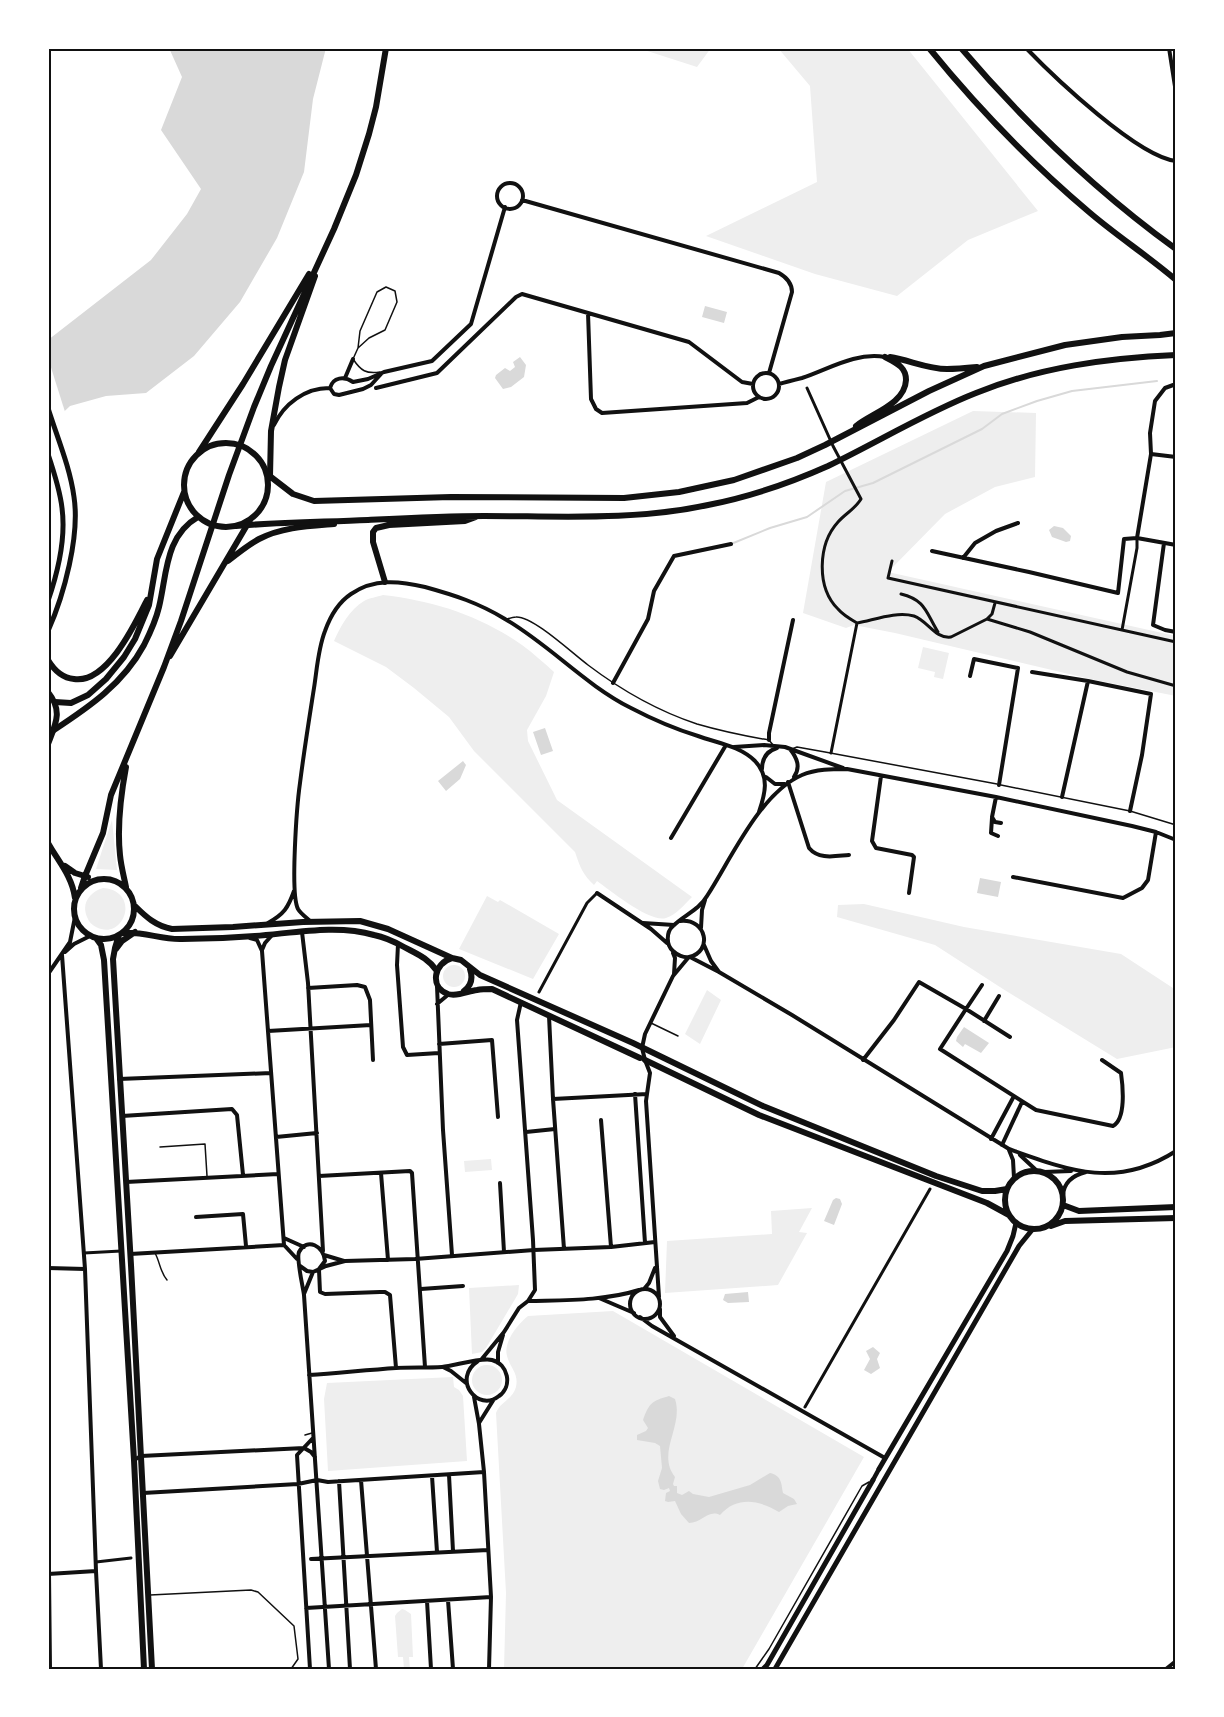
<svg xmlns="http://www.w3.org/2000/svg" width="1224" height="1717" font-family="'Playfair Display',serif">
<rect width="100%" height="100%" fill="#fff"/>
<path fill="#eee" d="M638,48H711L697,67Z
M778,48H907L1038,211L968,240L897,296L815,274L706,236L817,182L810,86Z
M973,411L1036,413L1035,477L995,487L945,514L888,572L1176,636V696L1090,679L895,633L854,625L846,628L803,613L826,482Z
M383,595C434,601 479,615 522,645C533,653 544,663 554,672L546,696L527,730L528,741L557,800L692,897C685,904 676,915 666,918C650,923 611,891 597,881L594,885C583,875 580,867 575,852L474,751L449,717L414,688L386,667L334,641C340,627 350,609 364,601C369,598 377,597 383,595Z
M923,647L949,653L943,679L934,677L935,672L918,668Z
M112,820L117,870L96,869Z
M103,888C142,891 124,942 96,927C92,925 89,922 87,917C81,903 90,892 103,888Z
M487,896L498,902L500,900L559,934L533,979L459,949Z
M864,904L964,927L1121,954L1176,990V1047L1117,1059L1003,989L935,945L837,917L838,905Z
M443 976a11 11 0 1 1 22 0a11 11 0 1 1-22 0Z
M707,990L721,1000L700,1044L685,1034Z
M491,1159L492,1170L465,1172L464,1161Z
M812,1208L799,1232L807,1233L778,1285L665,1293L667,1241L772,1234L771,1211Z
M519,1285L518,1294L486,1348L482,1352L472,1354L469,1288Z
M613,1311L864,1457L742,1669H504L506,1593L496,1413C500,1402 513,1399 516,1387C519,1373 510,1368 507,1356C503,1342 518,1324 528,1316Z
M472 1380a15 15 0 1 1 30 0a15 15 0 1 1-30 0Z
M453,1377L454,1387L459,1390L463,1396L467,1461L328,1471L324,1399L327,1383Z
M402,1609L405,1610L411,1614L413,1657H409L410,1669H404L403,1657H398L395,1616L397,1613Z"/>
<path fill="#d9d9d9" d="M169,48H326L313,99L304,172L277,238L240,302L194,356L146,393L106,396L70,406L48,427V340L151,260L187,214L201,189L161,130L182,77Z
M705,306L727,312L724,323L702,317Z
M520,357L526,365L524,377L511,387L503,389L495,378L496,375L505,368L510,371L515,367L513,362Z
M1054,526L1063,528L1071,536L1070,541L1066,542L1052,537L1049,530Z
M545,728L553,751L541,755L533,732Z
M463,761L466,765L460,779L446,791L438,781Z
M980,878L1001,882L998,897L977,893Z
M964,1027L989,1043L981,1053L965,1044L963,1047L956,1041L957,1037Z
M836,1198L840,1199L842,1204L834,1225L824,1221L833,1200Z
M748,1292L749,1302L728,1303L723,1300L725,1294Z
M873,1347L880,1353L877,1359L880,1368L871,1374L864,1370L870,1359L866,1351Z
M669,1396L675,1399C684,1426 656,1453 675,1477L673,1484L674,1486H677V1493L682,1495L689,1491L693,1494L709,1497L750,1485L770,1473C782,1476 781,1483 783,1493L794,1499L797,1504L788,1506L779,1512C759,1500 737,1496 720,1515C708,1509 702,1523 689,1523L681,1514L675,1501L668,1502L665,1501L666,1493L670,1491L669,1488L664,1490L660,1489L658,1481L662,1468L660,1446L655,1443L637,1440V1435L646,1431L648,1428L643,1420C649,1403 652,1401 669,1396Z"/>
<path fill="#fff" d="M48,358L66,415L48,430Z"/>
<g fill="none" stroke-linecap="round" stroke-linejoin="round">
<path stroke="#d9d9d9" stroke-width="2" d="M731,544L770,528L807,517L845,491L873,483L982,429L1002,414L1037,401L1072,391L1157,381"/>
<path stroke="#111" stroke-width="1.5" d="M358,348L369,338L385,330L397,302L395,291L386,287L377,292L360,331L358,348L353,359C361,371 366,374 380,372
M507,619C510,618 513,617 516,617C533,616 573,654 588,665C621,690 658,711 697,724C721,731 745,736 769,740L773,745
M792,749L797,747L825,752L997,784
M1001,785L1130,811L1176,825
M651,1023L678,1036
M160,1147L205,1144L207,1176
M155,1253C160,1262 160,1272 167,1280
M305,1435L312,1433
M150,1595L251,1590L258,1592L294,1626L298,1659L291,1669
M755,1669L769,1649L862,1486L869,1482"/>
<path stroke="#111" stroke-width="3" d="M807,388L833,446L861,499C855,509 846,513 838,522C818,544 816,587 838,609C843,615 850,619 857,623C874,620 896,611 914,616C928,621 935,639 951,637L987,619L992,614L995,603
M892,561L888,578L1176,642
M901,594C926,600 926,613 938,632
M987,619L1030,632L1127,672L1176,686
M1122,630L1137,548V538
M831,753L857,623
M539,992L587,903L597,893
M84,1253L121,1251
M805,1407L930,1189
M96,1562L131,1558"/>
<path stroke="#111" stroke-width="4" d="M1026,48C1054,77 1138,157 1176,161
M1169,48L1176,93
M497 196a13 13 0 1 1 26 0a13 13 0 1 1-26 0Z
M522,200L779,273C786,277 792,283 792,292L769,373
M588,313L591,399L596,409L602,413L747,403L759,397
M753 386a13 13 0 1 1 26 0a13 13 0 1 1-26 0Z
M345,378L353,359
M353,382L368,379L384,372L432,361L471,324L505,207
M353,382C344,376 333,377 330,388L334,394L339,395L363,389L371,385L381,374
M779,384C786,382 794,380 802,378C829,369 855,352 885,357
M1176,384L1165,388L1155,401L1150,433L1151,454L1137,538L1176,545
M376,388L437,373L516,297L522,294L689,342L742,382L753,384
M274,425C284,404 305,388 329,388
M1151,454L1176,457
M1164,543L1153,625L1165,630L1176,632
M932,551L1029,572L1118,593L1124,539L1137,538
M963,558L975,543L996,531L1018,523
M1032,672L1088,681L1062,797
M970,676L974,659L1018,668L999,785
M1088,681L1151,694L1142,755L1130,811
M613,683L648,619L654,591L674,556L731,544
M769,740V733L793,620
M734,747L764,745L785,747L843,768
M790,749C797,758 801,767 794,777
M762,769C762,758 767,751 777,748
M881,776L872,841L876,848L912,855L914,857L909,893
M766,777L775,784H785
M788,782L809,848C819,860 835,856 849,855
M996,797L992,817L995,822L1001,823
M992,818L991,833L998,836
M671,838L726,745
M1013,877L1123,898L1142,888L1148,880L1156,832
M597,893L651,929L667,943
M680,921C707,918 713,952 689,957C684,958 677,955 673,951C666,945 666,932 673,926C684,915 699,910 707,896C731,859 760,793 802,775C816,769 832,769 847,769L996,797L1132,826L1156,832L1176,840
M311,922C307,918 301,914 298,909C290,894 297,804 300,783C304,751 309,720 314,688C317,669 318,649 325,631C330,617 339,602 351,594C374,578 400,581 425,587C454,595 479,603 505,619C550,645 585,685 631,708C652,719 675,729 698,736C717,743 740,746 755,761C770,777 765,794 759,812
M268,923C284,914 288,908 294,891
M643,923L674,925
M701,928L702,910L705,900
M302,932L308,983L323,1251
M250,938L257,940L262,951L284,1245
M398,944L397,965L403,1047L407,1055L439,1053
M704,945L711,961L719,972
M262,950L265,943L273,934
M65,952L74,944L90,936
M673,953L675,958L674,974
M62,955L85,1269L96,1571L101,1669
M690,957L719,972L792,1015L1009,1149C1070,1171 1117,1189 1176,1151
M48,974L70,942L75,917
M437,986L443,1130L452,1255
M308,988L357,985L365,987L370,1000L373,1060
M437,1004L449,994
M549,1016L553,1099L564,1249
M984,1021L999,996
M268,1031L371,1025
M1010,1037L966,1009L940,1049L1036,1110L1113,1126C1126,1119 1123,1087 1121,1073L1102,1060
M439,1044L492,1040L498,1117
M863,1060L894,1020L919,982L966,1009L982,985
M119,1079L271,1073
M635,1094L645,1243
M553,1099L647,1094
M122,1116L232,1109L237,1115L243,1175
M601,1120L611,1247
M526,1132L555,1129
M276,1137L317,1133
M991,1139L1014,1096
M1002,1145L1022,1102
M1009,1150L1013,1160L1014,1178
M1020,1155L1036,1170
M1044,1172L1071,1171
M381,1173L388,1260
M319,1176L410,1171L412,1173L425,1367
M126,1182L278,1174
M500,1183L504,1252
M1063,1195C1064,1182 1074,1175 1086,1172
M196,1217L243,1214L246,1246
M284,1238L304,1247
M130,1254L284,1245L297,1259
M324,1255L344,1261
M300,1266L307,1271L313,1272L326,1266L345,1261L415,1259L534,1250L611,1247L655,1242
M48,1268L85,1269
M319,1269L325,1261C324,1246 307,1237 299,1252C296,1258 303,1287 304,1295L329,1669
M319,1270L320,1292L325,1294L380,1292H385L390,1295L396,1368
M421,1289L463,1286
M644,1289L649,1283L655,1268
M630 1304a15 15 0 1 1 30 0a15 15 0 1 1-30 0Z
M304,1294L313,1272
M659,1297L646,1101L650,1073L645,1060L642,1048L645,1034L673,976L688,958
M599,1298L634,1313
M529,1301C565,1300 604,1301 639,1290
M660,1309V1317L674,1336
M640,1317L652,1326L885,1458
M481,1360L504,1332L519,1308L528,1301L535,1290L533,1240L517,1020L521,1002
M498,1363V1352L503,1335
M443,1367L451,1371L466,1383
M309,1375C338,1373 367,1370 396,1368C411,1367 427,1368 442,1367C454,1366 481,1357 492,1360C508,1364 513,1386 499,1396C478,1413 451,1379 478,1361
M474,1397L479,1424L484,1472L491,1597L489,1669
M479,1423L494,1399
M304,1448L311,1452L315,1457
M134,1460L141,1456L304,1448
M449,1475L453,1551
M432,1476L437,1552
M361,1480L376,1669
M339,1481L350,1669
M143,1493L298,1484L317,1480L328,1482L484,1472
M311,1559L488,1550
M48,1574L96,1571
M49,1574L50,1669
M448,1600L453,1669
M427,1601L431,1669
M306,1608L491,1597
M310,1669L297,1455L313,1438
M1166,1669L1176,1661"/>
<path stroke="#111" stroke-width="4.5" d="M873,1480L879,1469"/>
<path stroke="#111" stroke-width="5" d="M48,408C57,437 70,467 74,497C80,536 64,595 48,631
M48,454C54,472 60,490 62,508C66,538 58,572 48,601
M879,1469L1007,1251L1013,1236L1016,1223
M763,1669L767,1665L873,1480
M775,1669L1019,1246L1032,1230"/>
<path stroke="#111" stroke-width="6" d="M199,452L243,384L309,274
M270,476L271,431L279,387L285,360L315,276
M228,561C238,553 248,545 259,539C282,527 309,526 334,524
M170,656L250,520
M48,692C63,711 56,723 48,744
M126,767C121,794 117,827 120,855C121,866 124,877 126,887
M48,843C58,861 72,876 75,898
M65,866L75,873L88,877
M74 909a30 30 0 1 1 60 0a30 30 0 1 1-60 0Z
M81,888L85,876L103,833L111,795L164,667L181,621L229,475L254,407L271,366L334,229L356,175L369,134L376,107L386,48
M135,906C146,917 156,926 172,929L233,927L303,922L360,921L388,929L452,958L461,960L480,975L633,1043L763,1106L936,1176L982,1191H995L1007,1189
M123,933C143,931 162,940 182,939C206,939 231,938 255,936C294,933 337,924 374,935C384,937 395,942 404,947C417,954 428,958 437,971
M119,935L115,948L113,959L131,1265L152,1669
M96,938L101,945L104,960L134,1460L144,1669
M116,949L122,941L135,932
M452,958C434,963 429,987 448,994C458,997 468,991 477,990C482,989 487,989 492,989L640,1058
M464,991C471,986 473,978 470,969
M645,1060L759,1115L987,1203L1009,1215
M1005 1200a29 29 0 1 1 58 0a29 29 0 1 1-58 0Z
M1063,1205L1079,1211L1176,1207
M1051,1226L1065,1221L1176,1218"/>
<path stroke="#111" stroke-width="6" d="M929,48C977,107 1031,163 1089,212C1117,236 1148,256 1176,280
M961,48C1025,123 1096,191 1176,249
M890,357C909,360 928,369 947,369C957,369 967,368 977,367
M856,426C872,413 905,404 906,380C906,375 905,371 901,367C897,363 891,360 885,357
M184 485a42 42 0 1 1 84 0a42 42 0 1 1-84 0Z
M267,474L293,494L314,501L451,497L624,498L679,492L734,480L797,458L825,445L929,391L984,366L1065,345L1122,337L1160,335L1176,333
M236,526C280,522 324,522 368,520C407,518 445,516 484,516C559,516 635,521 708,505C749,497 790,483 828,466C878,442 925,413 976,393C1040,367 1108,358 1176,355
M385,582L373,542V532L376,528L389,525L465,521L476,517
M48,660C54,670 62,678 74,679C107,684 135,624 147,600
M55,702L71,703L88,695L106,679L124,657L135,639L149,605L157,559L184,492
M54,730C89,707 123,684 144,645C150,633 156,620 159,607C167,574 165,536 198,517"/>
</g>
<rect width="1224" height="1717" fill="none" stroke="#ffffff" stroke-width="99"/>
<rect x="50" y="50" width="1124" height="1618" fill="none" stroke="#111" stroke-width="2"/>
</svg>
